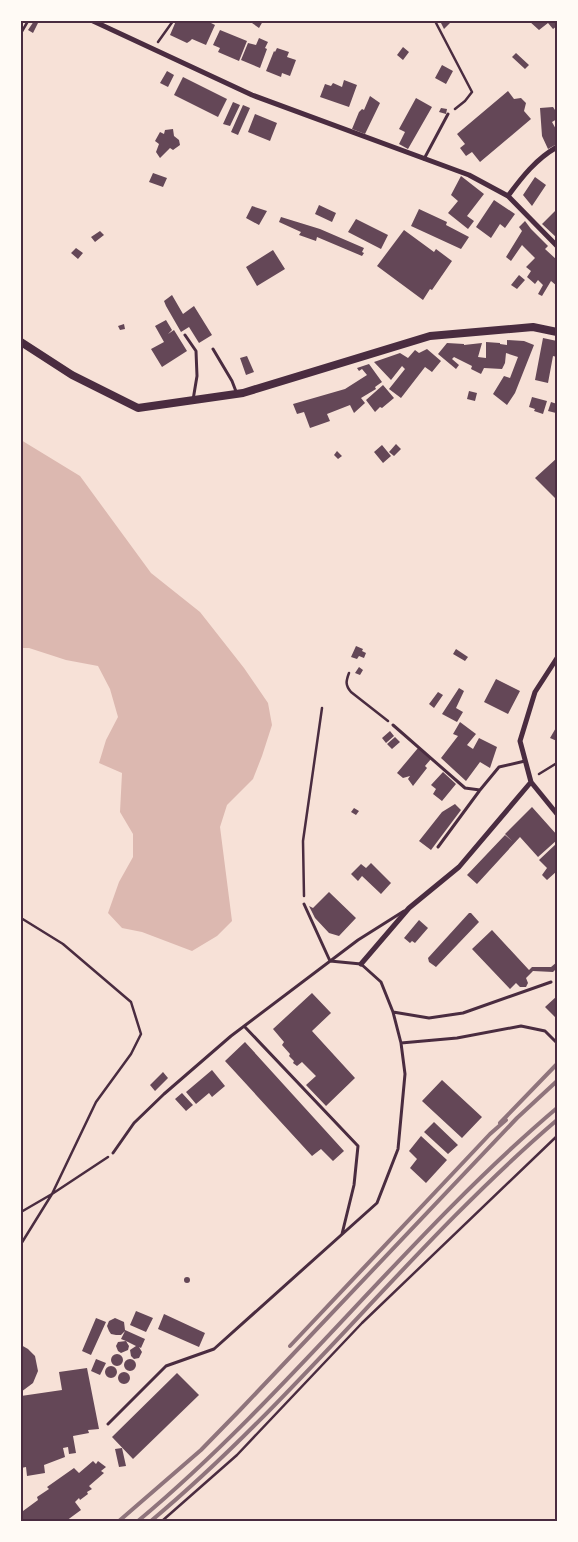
<svg xmlns="http://www.w3.org/2000/svg" width="578" height="1542" font-family="Helvetica,sans-serif">
<rect width="100%" height="100%" fill="#f7e1d7"/>
<path fill="#dcb8b0" d="M21,440L80,476L151,573L200,612L244,668L268,703L272,725L262,756L253,779L227,805L220,827L232,921L217,936L192,951L142,932L122,928L108,913L119,882L133,857V834L120,812L122,773L99,763L106,740L118,717L110,689L98,666L66,660L29,648H21Z"/>
<path fill="#644757" d="M34,21L38,23L33,33L28,30Z
M176,21L182,23L183,21H207L215,25L206,45L192,39L190,41L187,43L170,35Z
M254,21H263L259,28L252,23Z
M440,21H452L444,29Z
M529,21H557V26L553,29L548,23L539,30Z
M220,30L247,41L239,61L218,52L220,48L213,45Z
M259,38L268,42L265,48L267,49L260,68L241,60L248,43L256,45Z
M403,47L409,52L403,60L397,55Z
M277,48L289,52L287,57L296,60L290,76L282,73L281,77L266,71L274,51L275,52Z
M516,53L529,65L525,69L512,57Z
M442,65L453,71L446,84L435,78Z
M167,71L174,75L168,87L160,83Z
M183,77L227,99L218,117L174,95Z
M344,80L357,85L349,107L320,97L325,84L331,86L333,83L342,87Z
M508,91L514,99L521,98L526,103L524,111L531,119L480,162L472,152L466,156L460,148L465,144L457,134Z
M370,96L380,103L365,134L352,129L359,112L362,109L364,110Z
M416,98L432,107L408,149L399,144L405,132L399,129Z
M233,102L240,105L230,126L223,124Z
M243,105L250,108L238,135L231,132Z
M553,107L557,113V119L552,122L557,131V144L548,149L542,136L540,108Z
M441,108L447,109L446,114L439,112Z
M255,114L277,123L270,141L248,132Z
M173,129L174,136L179,140L180,145L173,150L170,148L160,158L156,152L159,144L155,141L160,132L164,134L165,130Z
M153,173L167,178L163,187L149,182Z
M461,176L484,194L467,216L474,221L468,229L448,213L458,201L451,195Z
M535,177L546,185L532,206L523,195Z
M494,200L515,214L505,228L500,224L491,238L476,227Z
M319,205L336,213L332,222L315,214Z
M252,206L267,211L259,225L246,218Z
M419,209L447,222L446,225L469,237L461,249L411,226Z
M557,209V238L542,224Z
M281,217L320,229L364,248L362,252L364,253L362,256L317,237L316,241L299,235L301,232L279,222Z
M356,219L388,235L381,249L348,232Z
M525,221L531,229L548,246L545,249L557,260V286L551,281L542,296L538,294L543,285L538,280L535,284L527,277L531,271L526,267L535,258L522,245L511,261L506,257L522,231L519,227Z
M404,230L434,252L436,249L452,261L432,290L430,289L423,300L377,266Z
M100,231L104,235L95,242L91,237Z
M76,248L83,253L78,259L71,253Z
M273,250L285,269L257,286L246,267Z
M519,275L525,280L517,289L511,285Z
M172,295L183,314L194,306L212,335L199,343L189,327L181,332L166,306L164,301Z
M166,320L172,330L168,334L174,330L187,351L162,367L151,349L164,342L155,326Z
M124,324L125,329L120,330L118,326Z
M543,338L557,341V357L553,356L548,383L535,380Z
M507,340L524,341L534,345L515,393L507,405L493,394L504,376L510,378L518,357L506,353L505,363L502,369L484,368L481,374L471,369L472,366L454,357L452,359L459,365L456,369L438,354L447,343L464,344V345L482,343L478,357L486,358V342L500,343V344L507,345Z
M427,349L441,361L432,372L425,367L401,398L389,389L405,369L402,366L391,380L374,362L400,353L408,358L415,350L419,353Z
M247,356L254,372L246,375L240,358Z
M369,364L382,382L375,387L376,389L361,398L365,403L354,413L350,405L327,414L330,421L310,428L304,412L297,414L293,404L345,389L367,375L362,369L359,371L357,368Z
M383,385L394,398L382,408L380,407L375,412L366,400Z
M469,391L477,393L475,401L467,399Z
M532,397L547,401L543,414L534,411L535,409L529,407Z
M551,402L557,404L556,413L548,411Z
M396,444L401,449L394,456L389,452Z
M382,445L391,456L383,463L374,452Z
M337,451L342,456L338,459L334,455Z
M557,458V500L535,478Z
M356,646L363,649L362,651L366,653L364,658L359,656L357,659L351,657Z
M456,649L468,657L465,661L453,654Z
M359,667L363,670L360,675L355,673Z
M496,679L520,691L508,714L484,702Z
M459,688L464,691L456,708L463,712L457,722L442,714Z
M438,692L443,695L434,708L429,704Z
M460,722L476,734L467,745L473,749L479,738L497,747L490,768L480,762L466,781L441,758L458,736L453,734Z
M557,726V741L550,738Z
M390,731L394,736L386,743L382,738Z
M395,737L400,742L392,749L387,744Z
M418,748L431,759L425,766L427,768L413,786L408,779L410,776L403,778L397,773Z
M443,772L456,784L442,801L433,794L436,789L431,785Z
M455,804L461,810L431,850L419,841L442,812Z
M532,807L557,835V840L538,857L520,837L477,884L467,875L505,835L512,841L505,834Z
M354,808L359,811L356,815L351,812Z
M557,843V871L547,880L542,875L547,868L539,860Z
M371,863L391,883L381,894L362,876L358,881L351,874L361,864L366,868Z
M329,892L356,918L339,936L329,933L315,918L309,906L313,908Z
M469,913H471L479,922L436,967L429,962L428,958Z
M419,920L428,928L415,943L412,941L410,943L404,938Z
M492,930L529,970L532,967H551L557,962V968L553,972L533,971L526,978L528,983L526,987H520L516,983L510,989L472,949Z
M312,993L331,1013L312,1031L355,1078L326,1106L306,1085L316,1076L302,1062L297,1066L293,1063L294,1061L289,1056L290,1054L282,1045L284,1042L273,1029Z
M557,996V1019L545,1007Z
M245,1042L344,1151L333,1161L321,1149L312,1156L225,1061Z
M212,1070L225,1086L212,1097L209,1093L196,1104L186,1092Z
M163,1072L168,1078L155,1091L150,1085Z
M442,1080L482,1117L462,1138L422,1101Z
M182,1093L193,1105L186,1111L175,1099Z
M434,1122L458,1145L448,1154L424,1132Z
M421,1136L447,1160L426,1183L410,1168L417,1159L409,1151Z
M184 1280a3 3 0 1 1 6 0a3 3 0 1 1-6 0Z
M136,1311L153,1318L146,1332L130,1325Z
M164,1314L205,1333L199,1347L158,1329Z
M96,1318L106,1322L91,1355L82,1351Z
M115,1318L124,1322L125,1330L145,1339L141,1348L139,1347L142,1352L139,1358L134,1359L131,1356L130,1350L136,1346L126,1341L129,1346L128,1350L121,1353L118,1351L116,1346L118,1342L126,1341L121,1339L125,1331L121,1335H116L111,1334L109,1331L107,1326L109,1321Z
M21,1345L28,1349L35,1356L38,1371L33,1383L21,1392Z
M111 1360a6 6 0 1 1 12 0a6 6 0 1 1-12 0Z
M96,1359L106,1363L100,1375L91,1371Z
M124 1365a6 6 0 1 1 12 0a6 6 0 1 1-12 0Z
M105 1372a6 6 0 1 1 12 0a6 6 0 1 1-12 0Z
M87,1368L99,1429L88,1430L89,1433L73,1436L76,1453L69,1454L68,1447L63,1448L65,1457L44,1465L45,1473L27,1476L26,1467L21,1468V1396L62,1390L59,1372Z
M118 1378a6 6 0 1 1 12 0a6 6 0 1 1-12 0Z
M177,1373L199,1395L133,1459L112,1437Z
M122,1448L126,1466L119,1467L115,1449Z
M93,1461L96,1464L98,1461L106,1467L101,1471L104,1473L89,1486L92,1489L87,1492L88,1494L80,1500L79,1498L75,1502L81,1510L66,1521H21V1510L23,1511L38,1500L37,1497L49,1489L47,1487L74,1468L79,1473Z"/>
<g fill="none" stroke-linecap="round" stroke-linejoin="round">
<path stroke="#4a2c40" stroke-width="2.5" d="M435,21L472,92L465,101L455,109
M21,33L28,21
M158,42L173,21
M349,673C346,681 345,685 351,692L388,721
M539,774L557,763
M304,896L303,841L322,708
M21,918L63,944L131,1002L141,1034L131,1054L96,1102L52,1194L21,1244
M21,1212L52,1194L108,1157
M162,1521L237,1455L362,1323L557,1136"/>
<path stroke="#4a2c40" stroke-width="3" d="M424,159L448,114
M185,335L196,351L197,376L193,400
M213,349L232,381L237,394
M393,725L465,788L480,790
M438,847L480,790L499,767L525,761
M393,1012L429,1018L463,1013L551,982
M244,1026L358,1146L354,1185L342,1234
M401,1043L457,1038L521,1026L545,1031L557,1043
M113,1153L134,1123L164,1094L231,1036L358,940L404,911
M108,1424L166,1366L214,1349L377,1203L398,1149L405,1074L401,1043L393,1012L381,982L361,964L330,961L304,904"/>
<path stroke="#4a2c40" stroke-width="5" d="M93,21L252,95L469,175L508,196L557,246
M508,196C522,177 536,159 557,147
M557,658L535,692L520,741L531,782L557,814
M361,964L409,908L459,867L531,782"/>
<path stroke="#4a2c40" stroke-width="8" d="M21,342L72,375L138,408L243,393L430,336L533,327L557,332"/>
<path stroke="#8f747c" stroke-width="4" d="M500,1123L556,1065
M290,1346L490,1134L506,1120
M119,1521L201,1450L240,1410L517,1118L557,1081
M138,1521C289,1395 407,1235 557,1108
M151,1521C297,1399 412,1244 557,1120"/>
</g>
<rect width="578" height="1542" fill="none" stroke="#fffaf5" stroke-width="45"/>
<rect x="22" y="22" width="534" height="1498" fill="none" stroke="#4a2c40" stroke-width="2"/>
</svg>
